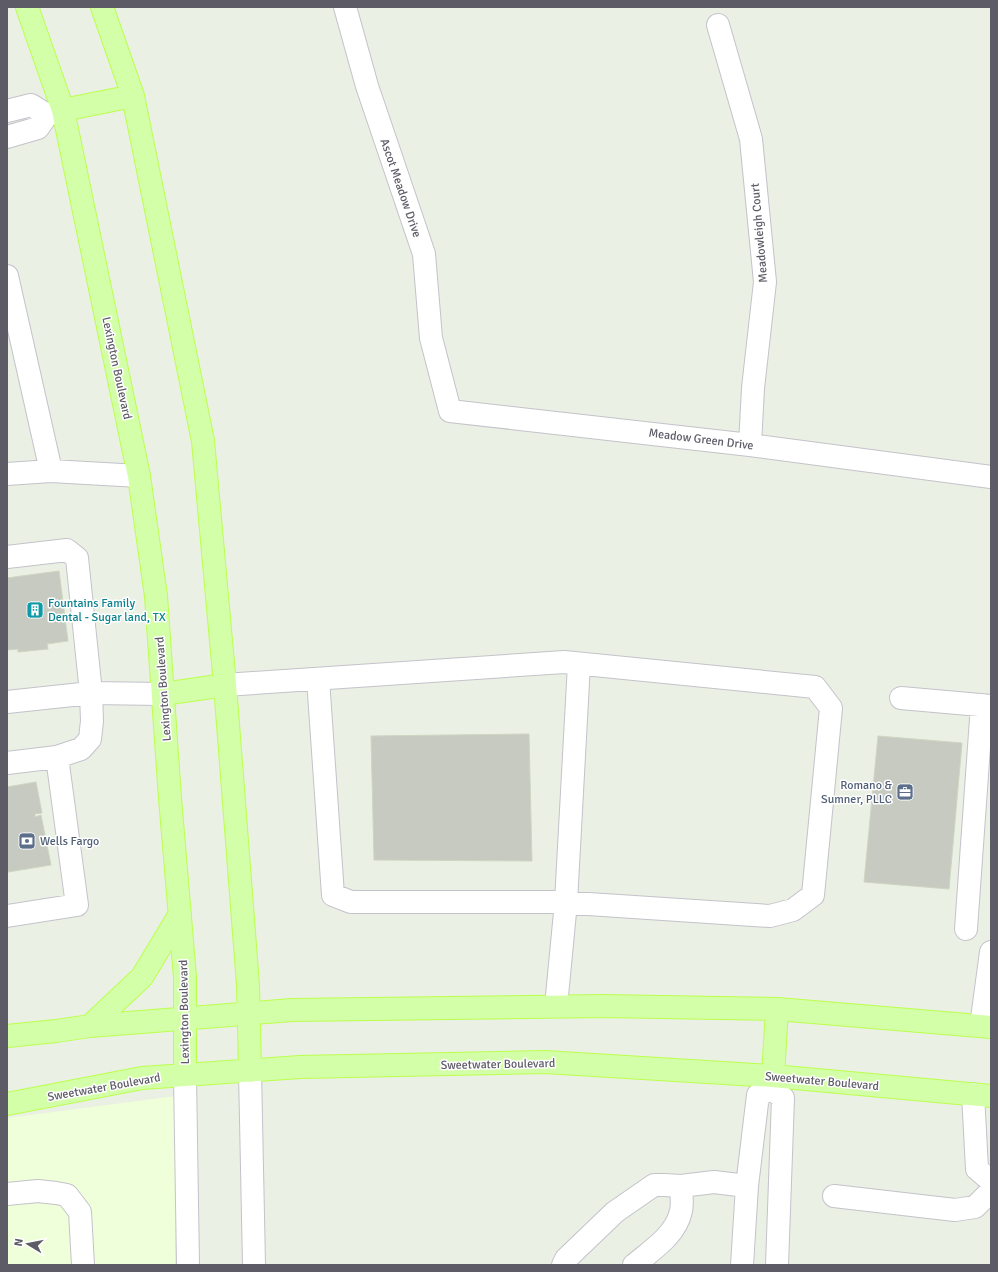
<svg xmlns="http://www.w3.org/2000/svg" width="998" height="1272" font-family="Signika,sans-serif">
<rect width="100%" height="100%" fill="#eaf0e3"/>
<path fill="#efffd9" d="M176,1096L175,1265H7V1118Z"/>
<path fill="#c7cac0" stroke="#ced5c1" d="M59,571L68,641L47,644L48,649L18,652V649L7,650V578Z
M529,734L532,861L374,860L371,736Z
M878,736L962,743L949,889L864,882Z
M36,782L42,813L35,814V817L41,815L51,865L8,872L7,866V787Z"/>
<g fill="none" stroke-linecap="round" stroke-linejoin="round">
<g stroke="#c4c2cb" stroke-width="24">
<path id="minor" d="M345,7L367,86L424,254L431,338L450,411L750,445L991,477
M718,25L751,139L765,282L753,388L750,445
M7,111L31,105L47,115
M7,137L38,128L47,115L63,110
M7,276L51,471
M7,474L51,471L139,476
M7,557L67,550L77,558L91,693L92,721L90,739L81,749L57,757L7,763
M225,685L564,662L815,687L831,708L813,895L793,910L770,916L558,902H351L333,895L318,679
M901,698L991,706
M7,702L91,693L163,694
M7,916L77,905L57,757
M966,929L982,705
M556,1006L566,902L579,664
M981,1026L991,952
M250,1071L254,1265
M185,1075L188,1265
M772,1089L783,1098L777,1265
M973,1094L977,1169L991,1181
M7,1194L38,1191L56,1193L67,1195L80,1212L83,1265
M834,1196L955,1210L975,1207L991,1191
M563,1265L566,1259L615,1212L654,1185H664L681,1186L714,1182L747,1186
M634,1265C652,1250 676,1235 681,1211C683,1203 681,1194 681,1186
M742,1265L747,1186L758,1095L772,1089"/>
</g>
<g stroke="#bbff4d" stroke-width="24">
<path id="major" d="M27,7L63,110L139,476L156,596L170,798L185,977V1075
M102,7L133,96L203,441L225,685L248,985L250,1071
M63,110L133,96
M163,694L225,685
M90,1026L142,977L180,914
M7,1036L56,1031L90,1026L292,1010L602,1006L777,1009L991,1027
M773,1076L777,1009
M7,1104L142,1078L300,1067L545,1062L773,1076L991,1096"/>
</g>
<use href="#minor" stroke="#fff" stroke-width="22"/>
<use href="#major" stroke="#d4ffa9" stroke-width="22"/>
</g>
<defs>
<g id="building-square" transform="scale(0.9)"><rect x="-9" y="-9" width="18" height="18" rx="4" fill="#0f9aa8" stroke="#fff"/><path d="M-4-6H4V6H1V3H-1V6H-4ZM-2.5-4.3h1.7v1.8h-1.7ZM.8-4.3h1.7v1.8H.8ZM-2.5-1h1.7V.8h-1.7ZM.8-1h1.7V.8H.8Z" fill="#fff"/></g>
<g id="office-square" transform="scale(0.9)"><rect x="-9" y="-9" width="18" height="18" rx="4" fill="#5c6f8a" stroke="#fff"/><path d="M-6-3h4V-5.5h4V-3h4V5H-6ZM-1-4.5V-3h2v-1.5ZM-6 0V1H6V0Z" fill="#fff"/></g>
<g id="bank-square" transform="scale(0.9)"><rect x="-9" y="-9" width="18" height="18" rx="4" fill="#5c6f8a" stroke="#fff"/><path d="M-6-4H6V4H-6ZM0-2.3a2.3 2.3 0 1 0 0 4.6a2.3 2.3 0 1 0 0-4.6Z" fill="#fff"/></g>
</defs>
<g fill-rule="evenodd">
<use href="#building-square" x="35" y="610"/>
<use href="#office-square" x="905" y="792"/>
<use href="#bank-square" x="27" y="841"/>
</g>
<g text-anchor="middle" stroke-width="3" stroke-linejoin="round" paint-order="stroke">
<g font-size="12" fill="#5d5b66" stroke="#fff">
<text transform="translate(401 188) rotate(71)" y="4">Ascot Meadow Drive</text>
<text transform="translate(759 233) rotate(-95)" y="4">Meadowleigh Court</text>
<text transform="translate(117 368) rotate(78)" y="4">Lexington Boulevard</text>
<text transform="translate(701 439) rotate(7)" y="4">Meadow Green Drive</text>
<text transform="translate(163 689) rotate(-94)" y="4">Lexington Boulevard</text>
<text transform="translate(184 1012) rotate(-91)" y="4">Lexington Boulevard</text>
<text transform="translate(498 1064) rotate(-1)" y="4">Sweetwater Boulevard</text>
<text transform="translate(822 1081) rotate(5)" y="4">Sweetwater Boulevard</text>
<text transform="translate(104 1087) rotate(-10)" y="4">Sweetwater Boulevard</text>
</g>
<g font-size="12" fill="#0d838f" stroke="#fff" text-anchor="start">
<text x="48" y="607">Fountains Family<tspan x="48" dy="14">Dental - Sugar land, TX</tspan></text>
</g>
<g font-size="12" fill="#4e5e75" stroke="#fff" text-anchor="end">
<text x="892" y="789">Romano &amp;<tspan x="892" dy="14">Sumner, PLLC</tspan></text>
<text x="40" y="845" text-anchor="start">Wells Fargo</text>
</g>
</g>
<rect width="998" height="1272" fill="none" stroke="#5d5b66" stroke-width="16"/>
<g transform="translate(28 1244) rotate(280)" stroke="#ffffff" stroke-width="3" paint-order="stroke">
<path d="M0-3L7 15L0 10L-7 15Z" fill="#5d5b66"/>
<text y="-6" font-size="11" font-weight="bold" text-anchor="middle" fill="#5d5b66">N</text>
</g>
</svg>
